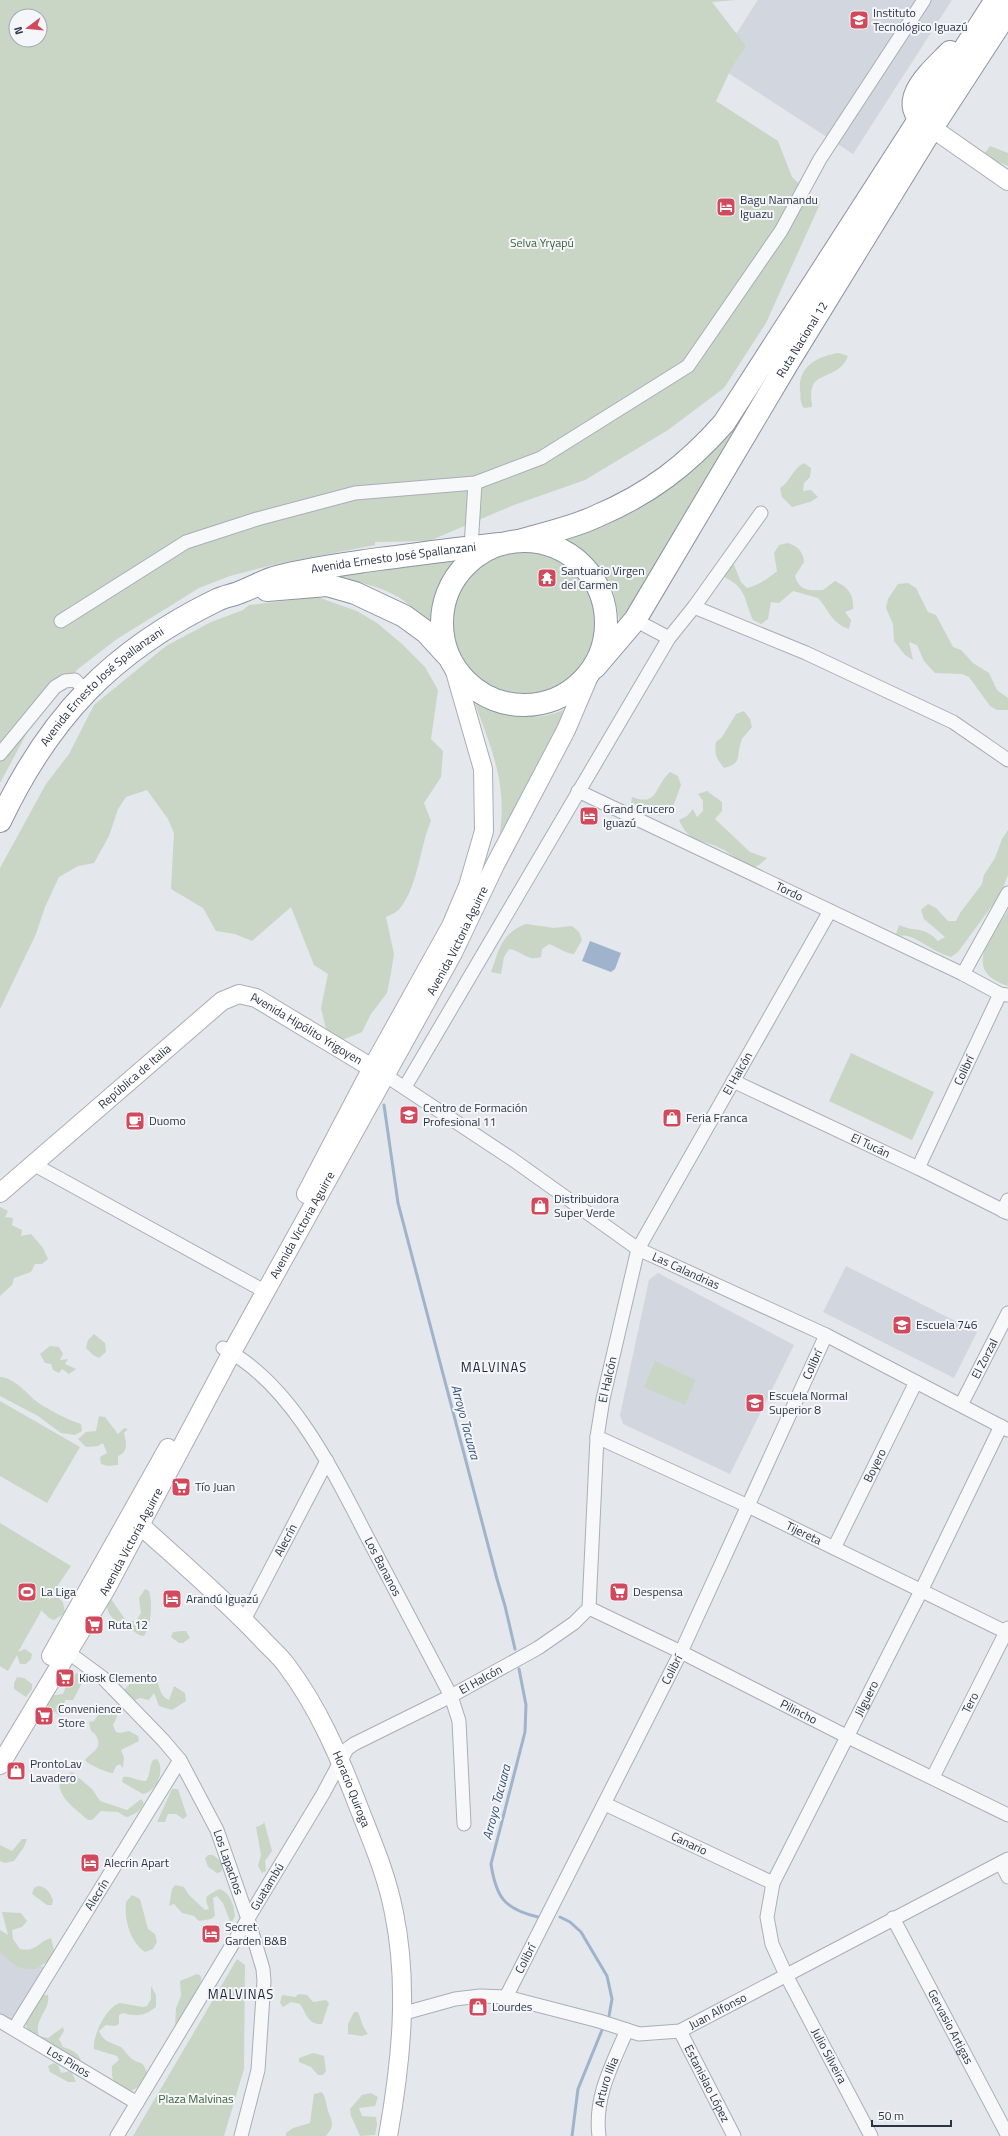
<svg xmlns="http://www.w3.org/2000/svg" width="1008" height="2136" font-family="'Titillium Web',sans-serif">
<rect width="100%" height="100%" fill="#e4e7ec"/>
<path fill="#d2d6de" d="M758,0H952L853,154L716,65Z
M846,1266L977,1332L954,1378L823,1312Z
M658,1273L794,1345L730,1474L623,1424L620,1415L649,1280Z
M0,1941L46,1969L12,2023L0,2016Z"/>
<path fill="#c9d6c5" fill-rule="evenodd" d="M0,0H736L712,2L746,46L731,69L716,101L778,141L792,177L820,204L766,323L724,388L668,430L585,480L514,505L429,541L375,542V545L272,565L230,576L199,588L117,639L78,669L35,718L0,783ZM16,16H40V40H16Z
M915,136L621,627C618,615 616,602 613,590C605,567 574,548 554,538L665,488Z
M990,146L1008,153V166L992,160L985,153Z
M839,353L848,356C840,378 816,372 812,388C810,394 812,402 812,407L804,408C799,401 801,398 800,390C798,366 818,356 839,353Z
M804,463L811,468L810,477L804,483L803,491L811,490L818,497L810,502L792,507L782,497L780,488C791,481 792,469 804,463Z
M788,543C798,547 803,551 804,562L795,576C799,591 810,591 823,590L835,581C848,587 854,594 853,609L845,612L851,620L849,629C831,623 829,610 818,598L793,591L779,603L771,602L768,619L761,624L753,620C747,608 746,591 734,583C729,579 723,577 718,573L726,561L734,565L741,582L747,588C758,585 768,579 777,571L774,553L779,545Z
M448 623a75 75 0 1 1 150 0a75 75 0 1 1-150 0Z
M464,554L446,571L437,590L434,630C424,620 414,608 403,600C378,583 344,579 315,576Z
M908,583L916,588L928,612L936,615L953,647L961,650L973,663L989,673L997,690L1008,698V710H997L990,706L969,677L962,674L935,673L924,661L917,645L909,642L913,660L905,655L894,641L893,624L886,608L888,599L898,584Z
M317,597L357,611L377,623L402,644L425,667L438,690L431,739L443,751L441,777L424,803L431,821C419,849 419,883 401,907C398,912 390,915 386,917L394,954L391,973L387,993L371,1014L362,1032L342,1040L326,1029L321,1008L328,974L314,965L291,907L252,941L235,934L216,931L203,908L171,889L174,833L168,819L147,790L126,797L118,809L109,836L94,863L78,866L59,877L45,907L36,934L0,1009V868L46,784L69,754L94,705L166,646L211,622L243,610L249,605Z
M578,703L495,856C511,797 496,759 475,704C511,720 543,723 578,703Z
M744,711L750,719L752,727C749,731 742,737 741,742C736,757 743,763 724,768C717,759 714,755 716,742L722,737L736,714Z
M670,772L678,776L681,785L671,812C652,822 648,807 631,803L632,797C659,807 654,786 670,772Z
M707,791L722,802V811L715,819L750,852L767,858L759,865L750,869C740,863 732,854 722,849C702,838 690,845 679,820L687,816L693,809L697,817L703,811V801L698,794Z
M1008,830V875L1000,895L958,952L951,957C936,953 925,943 911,937C906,935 901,937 896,934L899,925C916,933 923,925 938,941L945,937L924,919L921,910L928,904L936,908L948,921H956L960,913L982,884L984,875L995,858L1002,839Z
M1008,910V986C960,970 992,938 1008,910Z
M526,924L554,928L572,926L579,932L582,940L574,954C564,953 558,947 549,944L542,949L541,957C527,962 523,951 509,949L504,957L501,974L491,972C499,950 501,933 526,924Z
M851,1053L934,1092L912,1140L829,1101Z
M0,1207L8,1211L5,1217L13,1218L12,1225L22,1230L21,1236L31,1234L43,1248L48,1259L42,1264H35L31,1272L14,1278L12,1285L0,1296Z
M94,1334L105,1343L106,1352L99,1358L93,1355L86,1348L88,1340Z
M50,1346L59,1347L63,1354L60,1360L68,1359L65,1364L76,1369L69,1374L62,1369L59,1373L53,1370L51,1364L45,1363L40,1354Z
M655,1361L696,1380L685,1405L644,1387Z
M0,1377C15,1378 25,1392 36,1401C45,1408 70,1421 81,1424L82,1431L75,1435L61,1433L38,1416L0,1396Z
M0,1401L80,1447L47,1503L0,1476Z
M99,1416L105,1417L118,1434L124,1428L128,1429L124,1433C126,1443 129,1451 118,1456V1465L108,1466L101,1464L100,1457L107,1453L103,1443L98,1446L86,1447L78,1439L86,1432L96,1431Z
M0,1523L71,1566L48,1600L56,1596L63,1602L65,1613L54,1620L49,1618L42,1611L43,1608L18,1652L25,1649L32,1654L31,1659L26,1664H20L17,1655L8,1671L0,1666Z
M145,1589L149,1591C153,1604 151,1625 144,1636C139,1636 137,1633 133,1631C119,1624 105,1618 107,1600L111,1599L127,1622L136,1621L141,1613L139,1598Z
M182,1631H186L190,1638L183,1643H179L171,1637L173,1632Z
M77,1673L82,1675V1683L73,1700H65L63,1714L59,1715L44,1705L49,1696L63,1694L66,1686L70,1684V1679Z
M129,1676L144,1683L152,1677L156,1678C160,1686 159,1696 169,1700L174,1686L185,1693L186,1701L172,1710L159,1706L154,1693L149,1700L140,1698L132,1701L123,1691L129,1685Z
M17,1677L24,1678L32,1684V1689L26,1697L14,1689V1683Z
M105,1705L117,1713V1717L113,1725L116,1732L120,1733L129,1731L138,1736L139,1741L121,1750L124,1758L123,1768L120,1764L116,1766L113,1773C108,1773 87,1764 85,1760C91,1751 105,1749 95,1734L91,1731L89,1722L94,1721Z
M157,1759C166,1770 156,1792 143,1794L122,1782L123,1777C131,1776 137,1781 146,1781C151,1774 149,1766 153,1760Z
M72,1772L92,1789L100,1801L127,1810L141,1799L144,1803C140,1811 135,1815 126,1817L118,1812L101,1811L92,1820H88C76,1809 55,1796 60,1778Z
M172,1789H178L187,1816L183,1819L176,1814H168L165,1822H157Z
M264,1821L272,1851L265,1861L266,1871L262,1873L258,1866L261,1855L256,1827L263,1824Z
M22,1839H27L24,1847L14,1861L5,1863L0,1861V1845L12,1851Z
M208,1855H213L224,1864L221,1872L217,1873L208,1867L205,1858Z
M175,1885L184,1887L189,1895L205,1910L209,1909L206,1901L207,1896L219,1889C230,1892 234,1905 235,1916L231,1924L223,1903L217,1896L213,1898L215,1916L211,1919L199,1921L194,1916L182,1913L174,1904L169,1906L172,1889Z
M38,1886C47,1887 50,1893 53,1900L52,1905H47L32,1894L34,1888Z
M132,1895L140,1899L148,1929L155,1934L157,1942L153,1949L145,1952C130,1942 124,1919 126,1902Z
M2,1912L21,1913L27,1921L22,1927L12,1930L13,1939L20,1949C38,1952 37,1942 51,1938L55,1954C34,1976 21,1974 0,1952V1930L8,1935Z
M237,1959L245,1965L244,2069L224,2136H133Z
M197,1974L201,1976C203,1989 183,2016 175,2028L176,2008L181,1996L180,1981Z
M151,1986L156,1995V2007C144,2016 137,2017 123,2013L119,2015V2024L115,2026L106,2025L99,2031C104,2043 111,2042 121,2047C125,2050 126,2054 130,2057C140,2067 142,2056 148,2076L140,2086L128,2093C115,2084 111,2083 112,2066L119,2060L117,2056L94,2049C92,2036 107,2006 120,2003L143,2007L147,2006L151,1999Z
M299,1994L307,1995L313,2002L326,2000L329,2003L322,2024C308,2025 306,2013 300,2004L291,2002L283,2007L280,2003L282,1995L295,1997Z
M44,1995H48C51,2010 33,2019 39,2036L48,2038L63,2027L64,2031L59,2039L63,2047C71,2050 77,2051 81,2060L77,2063L28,2031L24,2019L36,2000Z
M354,2012H358L363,2026L368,2034L362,2036L348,2034V2024Z
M313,2053L324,2056L326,2071L323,2075H318L311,2067L299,2062V2058Z
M54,2063L58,2065L61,2073L71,2071L76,2082H68L50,2072L48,2066Z
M322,2092C325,2097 326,2101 327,2107C330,2120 337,2123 326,2136H286V2133L293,2128L310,2123L314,2094Z
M371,2093L378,2097L375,2106L359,2108L362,2116L376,2117L377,2125L375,2135L360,2136L351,2116L350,2109L362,2095Z"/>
<path fill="#9fb4cc" d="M590,941L621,953L615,969L611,972L582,961Z"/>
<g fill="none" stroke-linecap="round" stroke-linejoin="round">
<path stroke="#9fb4cc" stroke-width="3" d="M384,1105L398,1203L497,1579L505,1606L515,1649
M519,1669L526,1705L525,1732L491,1864C496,1897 504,1909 538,1917
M560,1917L570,1922L581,1932L607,1976L612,1999L609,2016
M572,2136L578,2089L602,2030"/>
<g stroke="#a9aeb7" stroke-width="15">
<g id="street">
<path d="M473,554L471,547L475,483"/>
<path d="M694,607L806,653L953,722L1008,760"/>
<path d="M635,620L669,638"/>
<path d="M61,621L186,542L257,519L355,493L475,483L541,458L688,366L781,231L820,159L924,0"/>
<path d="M0,754L55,687L65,681L75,680L86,691"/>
<path id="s1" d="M578,791L963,974L1000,994L1008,995"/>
<path d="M963,974L1008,893"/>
<path id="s2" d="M379,1071L512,1159L638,1249L826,1335L1008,1430"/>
<path id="s3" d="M733,1081L918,1168L1008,1213"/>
<path d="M405,1087L669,638L694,607L761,513"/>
<path d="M33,1164L257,1287"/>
<path id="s4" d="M918,1168L1000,994"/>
<path d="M1003,1211L1008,1200"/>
<path id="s5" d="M223,1348C295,1385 337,1480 373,1548C399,1598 425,1647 451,1696L459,1721L464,1824"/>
<path id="s6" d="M961,1405L1008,1313"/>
<path id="s7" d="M597,1437L748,1506L1008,1633"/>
<path id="s8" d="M834,1548L916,1382"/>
<path id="s9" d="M589,1608L681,1652L848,1737L1008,1815"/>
<path id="s10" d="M244,1620L327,1461"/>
<path id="s11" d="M61,1647L103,1678L163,1740L180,1760L217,1830L248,1919L263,1969L264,1981L258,2070L241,2136"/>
<path id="s12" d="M933,1777L1008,1628"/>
<path id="s13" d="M605,1804L773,1883"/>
<path d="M1001,1863L1008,1877"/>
<path id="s14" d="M893,1918L1008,2136"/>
<path id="s15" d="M506,1997L681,1652L826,1335"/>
<path id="s16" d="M401,2014L455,1999L480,1996L506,1997L599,2021L639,2034L680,2031L1008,1859"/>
<path id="s17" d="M0,2021L137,2103"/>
<path id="s18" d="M14,2029L180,1760"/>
<path id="s19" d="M680,2031L734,2136"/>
<path id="s20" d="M117,2136L323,1794L347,1749L354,1744L451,1696L538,1648L574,1623L589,1608L597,1437L603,1399L638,1249L830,911"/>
<path id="s21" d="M599,2136C594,2097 612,2065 627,2030"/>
<path id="s22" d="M871,2136L786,1975L772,1944L767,1917L773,1883L921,1591L1001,1426"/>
</g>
</g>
<g stroke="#a9aeb7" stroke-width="20">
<g id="secondary">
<path d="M932,128L1008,181"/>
<path id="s23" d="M0,1193L222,1001L239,994L256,998L372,1068"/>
<path d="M306,1194L372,1068L451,926L468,886L484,831L483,769L454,668"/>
<path id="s24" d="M131,1519L140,1525C181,1562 223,1598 261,1638C269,1647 280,1656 287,1666C318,1707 339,1756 357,1803C371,1839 387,1875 394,1913C409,1986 401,2064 388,2136"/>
<path d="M51,1656L168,1448"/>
<path id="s25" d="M0,1765L106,1589L232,1352L452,955L495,865L566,730L589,676"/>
</g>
</g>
<g stroke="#8b94a3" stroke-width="24">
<g id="highway">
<path d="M927,125C893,102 932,71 950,52"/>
<path d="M522,540C547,533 574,527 597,516C649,494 687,465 724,423L996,0"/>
<circle cx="524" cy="623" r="82"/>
<path d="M267,590L327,585L355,593L404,616L426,632L447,655"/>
<path id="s26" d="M595,667L635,620L787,364L932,128L1008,11"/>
<path id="s27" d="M0,821C50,716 112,651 217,600C225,596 235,595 243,591C254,587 265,580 277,577C310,568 345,564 379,559C419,554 460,548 500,544"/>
</g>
</g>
<use href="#street" stroke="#f7f8fa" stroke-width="13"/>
<use href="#secondary" stroke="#fff" stroke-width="18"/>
<use href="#highway" stroke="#fff" stroke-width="22"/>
</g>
<defs>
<g id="university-square" transform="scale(1)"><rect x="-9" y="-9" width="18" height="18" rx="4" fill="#d1495b" stroke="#f4f6f9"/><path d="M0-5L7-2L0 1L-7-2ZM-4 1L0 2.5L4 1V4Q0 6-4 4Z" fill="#fff"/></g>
<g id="hotel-square" transform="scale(1)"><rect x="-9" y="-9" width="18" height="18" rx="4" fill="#d1495b" stroke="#f4f6f9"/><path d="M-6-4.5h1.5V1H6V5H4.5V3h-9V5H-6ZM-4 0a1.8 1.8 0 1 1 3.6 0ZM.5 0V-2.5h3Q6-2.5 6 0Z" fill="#fff"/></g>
<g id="temple-square" transform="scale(1)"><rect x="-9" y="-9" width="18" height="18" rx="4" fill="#d1495b" stroke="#f4f6f9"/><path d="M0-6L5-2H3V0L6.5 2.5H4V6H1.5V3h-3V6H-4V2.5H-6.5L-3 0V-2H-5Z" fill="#fff"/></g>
<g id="school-square" transform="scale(1)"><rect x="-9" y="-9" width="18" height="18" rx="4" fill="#d1495b" stroke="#f4f6f9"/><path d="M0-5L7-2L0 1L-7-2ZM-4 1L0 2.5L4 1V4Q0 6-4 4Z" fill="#fff"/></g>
<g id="shop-square" transform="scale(1)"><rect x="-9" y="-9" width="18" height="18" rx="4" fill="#d1495b" stroke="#f4f6f9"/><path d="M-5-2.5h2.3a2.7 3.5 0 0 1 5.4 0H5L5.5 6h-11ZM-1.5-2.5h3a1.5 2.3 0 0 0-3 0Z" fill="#fff"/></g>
<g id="cafe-square" transform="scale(1)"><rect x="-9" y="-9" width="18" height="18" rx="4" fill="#d1495b" stroke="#f4f6f9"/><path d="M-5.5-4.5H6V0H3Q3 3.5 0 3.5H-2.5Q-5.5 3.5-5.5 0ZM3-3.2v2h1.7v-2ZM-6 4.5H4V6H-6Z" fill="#fff"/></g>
<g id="supermarket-square" transform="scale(1)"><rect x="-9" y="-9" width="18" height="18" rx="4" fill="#d1495b" stroke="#f4f6f9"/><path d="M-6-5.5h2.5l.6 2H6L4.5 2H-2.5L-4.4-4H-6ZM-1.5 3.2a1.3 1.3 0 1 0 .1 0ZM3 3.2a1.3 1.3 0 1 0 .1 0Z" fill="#fff"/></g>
<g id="stadium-square" transform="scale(1)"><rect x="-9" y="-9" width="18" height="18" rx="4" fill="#d1495b" stroke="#f4f6f9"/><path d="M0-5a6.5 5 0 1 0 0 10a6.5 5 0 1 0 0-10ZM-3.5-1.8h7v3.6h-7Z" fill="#fff"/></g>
</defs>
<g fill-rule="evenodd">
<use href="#university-square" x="859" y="20"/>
<use href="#hotel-square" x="726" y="207"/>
<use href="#temple-square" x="547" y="578"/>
<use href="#hotel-square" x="589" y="816"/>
<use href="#school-square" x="409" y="1115"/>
<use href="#shop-square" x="672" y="1118"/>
<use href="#cafe-square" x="135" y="1121"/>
<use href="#shop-square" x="540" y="1206"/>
<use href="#school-square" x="902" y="1325"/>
<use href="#school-square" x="755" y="1403"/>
<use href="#supermarket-square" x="181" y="1487"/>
<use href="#stadium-square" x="27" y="1592"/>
<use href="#supermarket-square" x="619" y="1592"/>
<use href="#hotel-square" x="172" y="1599"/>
<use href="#supermarket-square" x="94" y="1625"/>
<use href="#supermarket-square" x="65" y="1678"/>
<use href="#supermarket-square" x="44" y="1716"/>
<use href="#shop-square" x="16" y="1771"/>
<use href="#hotel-square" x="90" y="1863"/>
<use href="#hotel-square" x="211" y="1934"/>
<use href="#shop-square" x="478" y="2007"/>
</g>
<g text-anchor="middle" stroke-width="4" stroke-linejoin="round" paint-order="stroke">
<g font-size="12" fill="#2b3445" stroke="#f4f6f9" text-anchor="start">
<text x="873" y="17">Instituto<tspan x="873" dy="14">Tecnológico Iguazú</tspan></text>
<text x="740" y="204">Bagu Namandu<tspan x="740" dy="14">Iguazu</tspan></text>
<text x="561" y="575">Santuario Virgen<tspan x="561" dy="14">del Carmen</tspan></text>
<text x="603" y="813">Grand Crucero<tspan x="603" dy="14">Iguazú</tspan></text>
<text x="423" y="1112">Centro de Formación<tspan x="423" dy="14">Profesional 11</tspan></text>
<text x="686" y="1122">Feria Franca</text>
<text x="149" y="1125">Duomo</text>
<text x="554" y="1203">Distribuidora<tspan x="554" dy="14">Super Verde</tspan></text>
<text x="916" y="1329">Escuela 746</text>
<text x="769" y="1400">Escuela Normal<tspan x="769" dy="14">Superior 8</tspan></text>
<text x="195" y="1491">Tío Juan</text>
<text x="41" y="1596">La Liga</text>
<text x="633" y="1596">Despensa</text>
<text x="186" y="1603">Arandú Iguazú</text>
<text x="108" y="1629">Ruta 12</text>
<text x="79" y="1682">Kiosk Clemento</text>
<text x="58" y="1713">Convenience<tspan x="58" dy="14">Store</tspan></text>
<text x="30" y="1768">ProntoLav<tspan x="30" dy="14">Lavadero</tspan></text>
<text x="104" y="1867">Alecrin Apart</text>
<text x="225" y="1931">Secret<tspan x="225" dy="14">Garden B&amp;B</tspan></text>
<text x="492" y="2011">Lourdes</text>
</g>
<g font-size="12" fill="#3f6138" stroke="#f4f6f9">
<text x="542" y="247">Selva Yryapú</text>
<text x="196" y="2103">Plaza Malvinas</text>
</g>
<g font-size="12" fill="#2b3445" stroke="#f4f6f9">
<text dy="4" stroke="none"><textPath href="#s26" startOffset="388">Ruta Nacional 12</textPath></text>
<text dy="4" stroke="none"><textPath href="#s27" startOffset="499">Avenida Ernesto José Spallanzani</textPath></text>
<text dy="4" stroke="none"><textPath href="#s27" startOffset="171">Avenida Ernesto José Spallanzani</textPath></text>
<text dy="4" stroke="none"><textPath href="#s1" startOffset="234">Tordo</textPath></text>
<text dy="4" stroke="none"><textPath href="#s25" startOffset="943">Avenida Victoria Aguirre</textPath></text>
<text dy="4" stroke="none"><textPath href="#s23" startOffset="388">Avenida Hipólito Yrigoyen</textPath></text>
<text dy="4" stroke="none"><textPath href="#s4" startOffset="108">Colibrí</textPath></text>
<text dy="4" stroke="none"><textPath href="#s20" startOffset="1297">El Halcón</textPath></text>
<text dy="4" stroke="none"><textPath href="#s23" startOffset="178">República de Italia</textPath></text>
<text dy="4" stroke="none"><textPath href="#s3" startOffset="152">El Tucán</textPath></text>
<text dy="4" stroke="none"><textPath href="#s25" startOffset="619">Avenida Victoria Aguirre</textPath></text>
<text dy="4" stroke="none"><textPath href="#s2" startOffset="367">Las Calandrias</textPath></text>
<text dy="4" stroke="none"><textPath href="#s6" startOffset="52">El Zorzal</textPath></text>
<text dy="4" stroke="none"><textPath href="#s15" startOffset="703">Colibrí</textPath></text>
<text dy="4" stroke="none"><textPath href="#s20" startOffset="961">El Halcón</textPath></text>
<text dy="4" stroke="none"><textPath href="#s8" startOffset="92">Boyero</textPath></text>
<text dy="4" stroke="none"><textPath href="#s7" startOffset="228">Tijereta</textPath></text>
<text dy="4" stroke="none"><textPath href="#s10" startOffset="90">Alecrín</textPath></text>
<text dy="4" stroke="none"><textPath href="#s25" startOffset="259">Avenida Victoria Aguirre</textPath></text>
<text dy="4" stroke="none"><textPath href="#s5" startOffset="275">Los Bananos</textPath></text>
<text dy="4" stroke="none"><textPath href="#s15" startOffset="367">Colibrí</textPath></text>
<text dy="4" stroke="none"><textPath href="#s20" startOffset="601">El Halcón</textPath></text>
<text dy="4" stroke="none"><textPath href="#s22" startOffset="485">Jilguero</textPath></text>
<text dy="4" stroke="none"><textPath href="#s12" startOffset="83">Tero</textPath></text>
<text dy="4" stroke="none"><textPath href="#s9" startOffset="234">Pilincho</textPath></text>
<text dy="4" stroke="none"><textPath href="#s24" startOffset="354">Horacio Quiroga</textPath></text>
<text dy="4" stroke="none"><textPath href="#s13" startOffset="93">Canario</textPath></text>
<text dy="4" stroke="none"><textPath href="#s11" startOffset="278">Los Lapachos</textPath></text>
<text dy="4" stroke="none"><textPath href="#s20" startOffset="291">Guatambú</textPath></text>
<text dy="4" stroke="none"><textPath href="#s18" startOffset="158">Alecrín</textPath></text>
<text dy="4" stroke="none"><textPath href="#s15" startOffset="43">Colibrí</textPath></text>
<text dy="4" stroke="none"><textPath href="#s16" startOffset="329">Juan Alfonso</textPath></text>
<text dy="4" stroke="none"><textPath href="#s14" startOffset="123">Gervasio Artigas</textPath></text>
<text transform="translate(829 2056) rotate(62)" y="4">Julio Silveira</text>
<text dy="4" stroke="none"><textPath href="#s17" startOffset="80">Los Pinos</textPath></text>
<text dy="4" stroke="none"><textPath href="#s21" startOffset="55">Arturo Illia</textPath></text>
<text dy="4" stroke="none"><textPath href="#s19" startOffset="59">Estanislao López</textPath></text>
</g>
<g font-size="13" letter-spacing="1" fill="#1d2536" stroke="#f4f6f9">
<text x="494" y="1372">MALVINAS</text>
<text x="241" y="1999">MALVINAS</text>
</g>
<g font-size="13" font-style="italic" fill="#34527a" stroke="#f4f6f9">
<text transform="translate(466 1422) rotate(75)" y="5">Arroyo Tacuara</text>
<text transform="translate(496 1802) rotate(-75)" y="5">Arroyo Tacuara</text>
</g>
</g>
<g transform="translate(28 28) rotate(254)"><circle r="19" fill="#f4f6f9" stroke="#a4a8b1"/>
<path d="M0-3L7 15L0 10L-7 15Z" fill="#d1495b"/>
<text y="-6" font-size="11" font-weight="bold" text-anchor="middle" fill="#2b3445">N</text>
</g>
<path d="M872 2120v6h79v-6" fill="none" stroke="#2b3445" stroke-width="2"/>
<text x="878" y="2120" font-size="12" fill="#2b3445" stroke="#f4f6f9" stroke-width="3" paint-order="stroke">50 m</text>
</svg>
